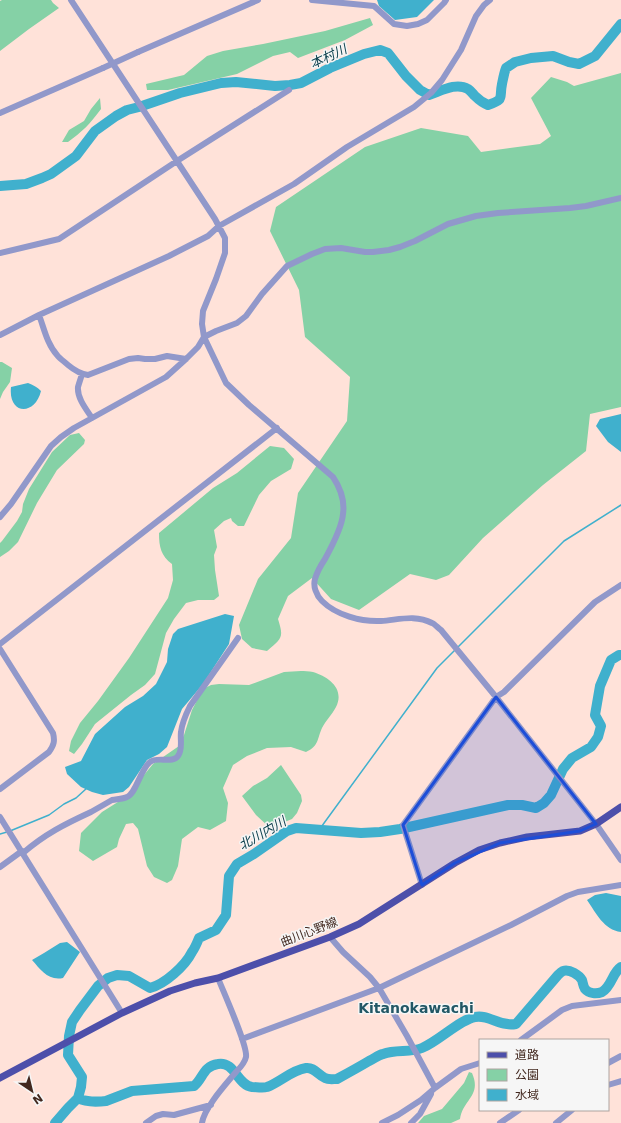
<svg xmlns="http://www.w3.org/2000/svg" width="621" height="1123" font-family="'DejaVu Sans','Noto Sans JP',sans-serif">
<rect width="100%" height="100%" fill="#ffe2d9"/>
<path fill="#85d1a6" d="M2,0H51L53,3L59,8L29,29L0,51V1Z
M370,18L373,25L345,40L298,58L290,52L273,56L237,74L168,90H147L146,84L184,75L207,56L223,51L263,44L325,31Z
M621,73V407L590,414L586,451L543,485L483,538L449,575L436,580L410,574L359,610L331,599L312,578L288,596L278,619C284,638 282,638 267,651L252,648L242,639L239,625L258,579L291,538L298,493L347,421L350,377L305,337L299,290L270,231L276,207L365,147L421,128L468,136L481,152L540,144L551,136L531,98L551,77L567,82L574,86Z
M100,98L101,109C90,124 82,132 68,142H62L69,130L84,121L91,109Z
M0,362H2L12,368L10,382L3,392L0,399Z
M79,433L85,440L84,444L57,470L37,503L18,542L9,551L0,557V543L2,541L17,521L22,512L23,504L29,489L52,452L70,435Z
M270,446L284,448L294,459L291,469L271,481L259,495L244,526H238L232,521L231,518L224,521L214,530L217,547L214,555L215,570L219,596L214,600H198L186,603L174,619L166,633L155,674L145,685L131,695L95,724L82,744L74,754L69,751L71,741L80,723L98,701L129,658L168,598L173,580L172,564C161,556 159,547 159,533L213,488L237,473Z
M301,671C304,671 309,671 313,672C329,677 345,689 336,707C332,715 326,720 322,728C317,739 319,746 306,752L291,747L267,748L247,756L233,765L223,788L228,803L226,821L210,830L198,827L182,839L178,866L172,880L167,883L154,877L147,866L138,829L133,823L126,824L119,839L117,847L93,861L79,851L81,833L102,812L129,795L144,775L153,764L179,746L184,735L192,710L203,689L211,685L219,684L249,685L284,672Z
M281,765L301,795L302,801L297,813L292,819L270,828L256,815L242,796L253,786L267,778Z
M469,1072L472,1073C482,1096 463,1099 460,1119L451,1123H418L424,1116L442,1109L464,1083Z"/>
<path fill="#40b0cd" d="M377,0H434L417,17L395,20L379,6Z
M28,383C33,385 37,387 41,391C35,416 8,415 11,387Z
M621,414V452L608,442L596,426L600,419Z
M225,614L234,616L229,644L203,684L182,709L167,747L159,754L147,760L129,787L123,792L103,795L92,792L81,787L67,774L65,767L81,761L95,734L125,707L143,696L156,684L167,662L168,649L173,634L178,629Z
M606,893L621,896V932C604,930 596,913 587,900L595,895Z
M67,942L80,952L63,978C48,981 41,970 32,960L44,953L60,943Z"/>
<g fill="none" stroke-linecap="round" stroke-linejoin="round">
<path stroke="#40b0cd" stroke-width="1.5" d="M458,647L564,541L621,505
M319,830L437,668L455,650
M10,831L49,815L64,804L76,798L87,788
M0,834L7,832"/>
<path stroke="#40b0cd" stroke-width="10" d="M0,186L26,184L42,178L51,174L76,156L95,131L116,116L127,110L139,107L180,93L221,83L236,82L275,86L290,85L301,83L330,68L364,54L380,50L388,53L406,76L420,90L429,95C441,91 456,82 468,89C471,91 473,94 475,96C479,100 483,103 488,105C505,99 499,99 502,84C503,79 504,73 506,68L515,62L531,58L553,56L569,62L579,64L595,56L621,24
M78,1098C85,1102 98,1102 106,1101L132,1091L194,1086C203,1079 203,1066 218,1064C235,1061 237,1085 252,1087C256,1087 263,1088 267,1087C280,1082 292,1070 306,1068C314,1067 318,1075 325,1078C329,1080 333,1079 337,1079C348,1073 359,1067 369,1061C374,1059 378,1055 383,1054C396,1049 410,1053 422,1048C439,1041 459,1020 475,1017C489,1014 499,1027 516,1024L558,975C560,973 561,972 563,971C570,969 579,975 582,980C583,983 583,986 585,989C589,994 597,994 602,992C612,986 612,973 621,967
M55,1123L68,1108L78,1098L81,1087L82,1077L68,1055L69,1036L72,1022L80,1010L98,986L108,978L117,975L129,976L150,988C165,984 185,966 192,952C195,948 197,943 199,938L216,930L226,915L229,876L237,864L254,854L287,831L296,828L361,833L380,832L400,829L508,805H522L536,808L544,803L551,795L563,769L572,758L591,747L598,737L601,726L595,715L600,686L611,660L619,655H621"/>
<path stroke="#9198ca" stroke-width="6" d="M71,0L215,219L225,238V253L216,279L203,311L202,324L204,337L226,383L249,405L333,477C341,489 345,500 343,514C342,527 331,548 325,559C321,565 317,572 315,579C313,586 316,595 322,601C336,615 361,622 381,621C398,620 415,614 432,623C435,624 438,628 441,630L496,697L596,824L621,860
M312,0L374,6L394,24L407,26L418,24L427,20L444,3L446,0
M138,52L258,0
M0,113L103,68
M0,253L59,239L177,161L289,90
M39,315C44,328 47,344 57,355C60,359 65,362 68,365C74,370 80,374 88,375L129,359L138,358L145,359H155L167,356L186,359
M0,335L39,315L169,256L208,236L219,226L294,184L347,147L414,107L431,93L442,80L461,50L476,16L484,5L490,0
M82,374C81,378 79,383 78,387C77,398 86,409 92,418
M0,517L11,504L51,446L61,437L74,428L166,377L186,359L198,347L204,337L216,331L237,323L246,316L262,294L287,266L312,254L325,249L341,248L365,252H373L389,250L400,247L415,241L448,224L476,216L498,213L570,208L586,206L621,198
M0,644L277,428
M0,649L53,733C55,741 54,745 49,752L0,789
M0,817L122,1013
M23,853C45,834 65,824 91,812C98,808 105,804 112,800C117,799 123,799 127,797C136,794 140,770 150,762C157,756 173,764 178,756C183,750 180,739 181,732C182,723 186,714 190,706L238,638
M0,867L22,851
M422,885L403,825L496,697L504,692L595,602L621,585
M330,937L343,952L370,977L379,988L407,1036L435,1088
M242,1039L379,988L511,925L567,896L578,892L621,885
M521,1040L562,1010L572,1006L621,1000
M608,1063L621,1056
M608,1085L621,1081
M146,1123L156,1116L163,1114L174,1115L211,1105
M202,1123C204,1108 226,1084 236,1072C240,1068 245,1062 246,1057C248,1046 223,991 218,978
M382,1123L398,1115L421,1100L435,1088L461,1069L480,1063
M411,1123L420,1114L431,1094
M500,1123L519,1110
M556,1123L572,1110"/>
<path stroke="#4d4faa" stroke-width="7" d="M0,1078L122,1013L170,991L195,983L218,978L330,937L359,924L455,863L479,850L500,843L527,837L580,831L596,824L621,807"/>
<path stroke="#9198ca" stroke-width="6" d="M103,68L138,52"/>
</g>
<path fill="#1d4ed8" fill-opacity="0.2" stroke="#1d4ed8" stroke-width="3" stroke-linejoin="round" d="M496,697L596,824L580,831L500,843L455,863L422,885L403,825Z"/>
<g text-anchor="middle" stroke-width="3" stroke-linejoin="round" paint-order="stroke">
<g font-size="12" fill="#42281f" stroke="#f6f6f6">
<text transform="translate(309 932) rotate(-21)" y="4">曲川心野線</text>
</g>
<g font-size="13" font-style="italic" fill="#10414e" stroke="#f6f6f6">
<text transform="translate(328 56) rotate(-25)" y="5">本村川</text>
<text transform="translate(262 833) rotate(-30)" y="5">北川内川</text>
</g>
<g font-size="14" font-weight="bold" fill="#225765" stroke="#f6f6f6">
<text x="416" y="1013">Kitanokawachi</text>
</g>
</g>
<rect x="479" y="1039" width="130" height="72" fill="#f6f6f6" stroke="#aea4a0"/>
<rect x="487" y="1052" width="20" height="6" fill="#4d4faa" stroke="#aea4a0"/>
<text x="515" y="1059" font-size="12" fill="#42281f">道路</text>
<rect x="487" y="1069" width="20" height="12" fill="#85d1a6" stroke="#aea4a0"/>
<text x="515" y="1079" font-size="12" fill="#42281f">公園</text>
<rect x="487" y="1089" width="20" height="12" fill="#40b0cd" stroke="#aea4a0"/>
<text x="515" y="1099" font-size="12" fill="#42281f">水域</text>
<g transform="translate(32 1091) rotate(145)" stroke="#f6f6f6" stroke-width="3" paint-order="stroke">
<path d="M0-3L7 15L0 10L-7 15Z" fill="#42281f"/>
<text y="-6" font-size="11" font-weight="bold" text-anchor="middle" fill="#42281f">N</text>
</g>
</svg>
